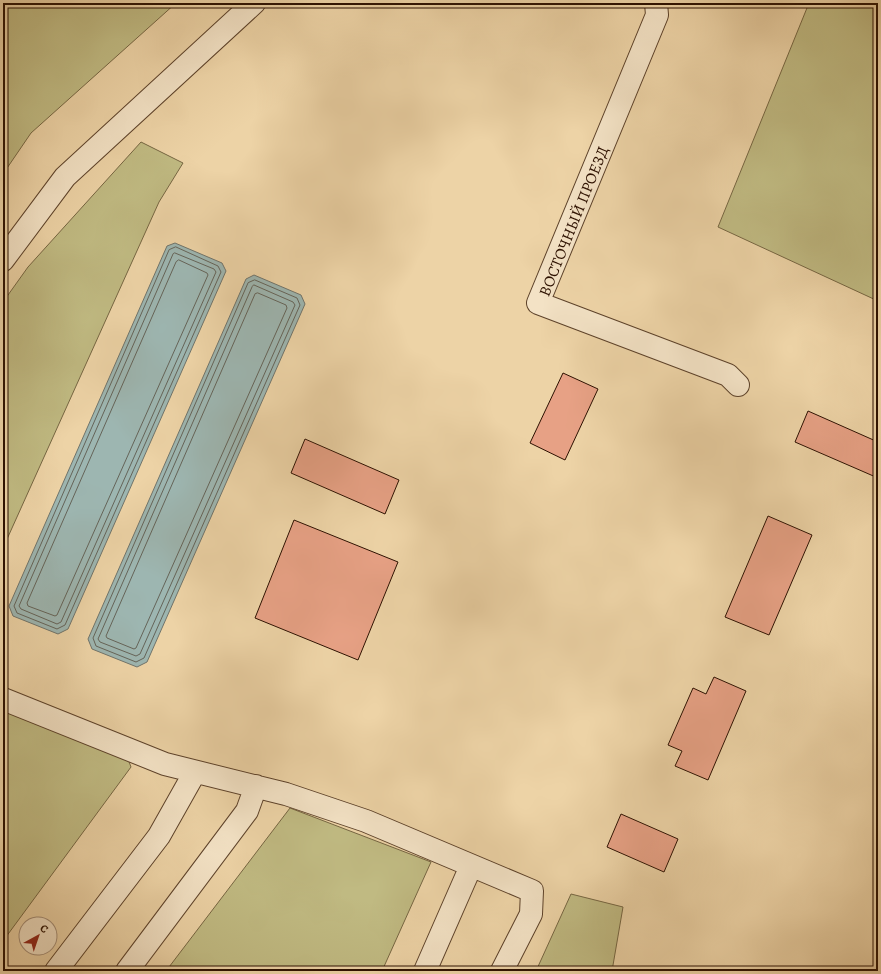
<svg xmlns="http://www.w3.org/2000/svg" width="881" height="974" font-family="Alegreya,serif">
<rect width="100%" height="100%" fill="#edd3a6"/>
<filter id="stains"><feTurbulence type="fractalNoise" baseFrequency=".005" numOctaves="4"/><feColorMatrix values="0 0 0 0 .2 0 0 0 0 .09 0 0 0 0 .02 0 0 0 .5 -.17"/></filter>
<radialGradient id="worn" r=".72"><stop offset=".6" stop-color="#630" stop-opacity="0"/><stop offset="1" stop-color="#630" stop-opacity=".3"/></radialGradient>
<path fill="#c0ba82" stroke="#766642" d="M3,3H176L31,133L3,174Z
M809,3H878V301L718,227Z
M141,142L183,163L159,202L3,548V302L28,267Z
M3,688L121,741L131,767L3,941Z
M290,808L431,862L382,971H166Z
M571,894L623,907L612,971H536Z"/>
<path fill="#9db6b1" stroke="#70746b" d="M175,243L222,263L226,271L68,629L58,634L13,616L9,606L167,246Z
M254,275L301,295L305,304L147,662L137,667L92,649L88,639L246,279Z"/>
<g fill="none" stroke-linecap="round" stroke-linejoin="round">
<path stroke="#656459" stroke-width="1" d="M176,247L218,266L221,272L65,625L57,629L17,613L14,606L169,250Z
M175,253L214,269L216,272L61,622L57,624L21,609L19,606L173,254Z
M179,260L207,273L208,275L57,615L55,616L28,606L27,603L176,262Z
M255,280L297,298L300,305L144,658L136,662L96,646L93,638L248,283Z
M254,285L293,302L295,305L140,654L136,656L100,642L98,639L252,287Z
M258,293L286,305L287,308L136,648L134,649L107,638L106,636L255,294Z"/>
</g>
<path fill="#e7a185" stroke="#2d1101" d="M563,373L598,389L565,460L530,443Z
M808,411L878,442V478L795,442Z
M305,439L399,480L385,514L291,473Z
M768,516L812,535L769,635L725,617Z
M294,520L398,562L358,660L255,618Z
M714,677L746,691L708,780L675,766L682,751L668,745L693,688L706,694Z
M621,814L678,839L664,872L607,847Z"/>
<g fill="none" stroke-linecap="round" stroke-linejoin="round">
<g stroke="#5d422a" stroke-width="24">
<path id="minor" d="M656,3L657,15L538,303L728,375L738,385
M3,260L65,177L254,3
M3,699L165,764L286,794L366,821L532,891L531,914L502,971
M56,971L159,836L195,772
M127,971L247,811L256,786
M425,971L471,866"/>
</g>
<use href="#minor" stroke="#f3e2c5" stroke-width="22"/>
</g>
<g text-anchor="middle" stroke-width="3" stroke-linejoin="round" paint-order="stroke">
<g font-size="16" fill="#2d1101" stroke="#f3e2c5">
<text transform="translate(573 221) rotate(-68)" y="6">ВОСТОЧНЫЙ ПРОЕЗД</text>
</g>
</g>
<rect width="881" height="974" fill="none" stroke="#edd3a6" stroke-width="16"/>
<rect x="4" y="4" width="873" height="966" fill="none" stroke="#2d1101" stroke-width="2"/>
<rect x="8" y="8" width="865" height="958" fill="none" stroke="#2d1101"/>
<g transform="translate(38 936) rotate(40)"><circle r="19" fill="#f3e2c5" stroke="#a48e77"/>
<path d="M0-3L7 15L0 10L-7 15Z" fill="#8f2418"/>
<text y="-6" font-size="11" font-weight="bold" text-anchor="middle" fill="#2d1101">С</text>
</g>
<rect width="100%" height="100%" filter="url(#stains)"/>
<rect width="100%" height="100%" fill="url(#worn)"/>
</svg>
